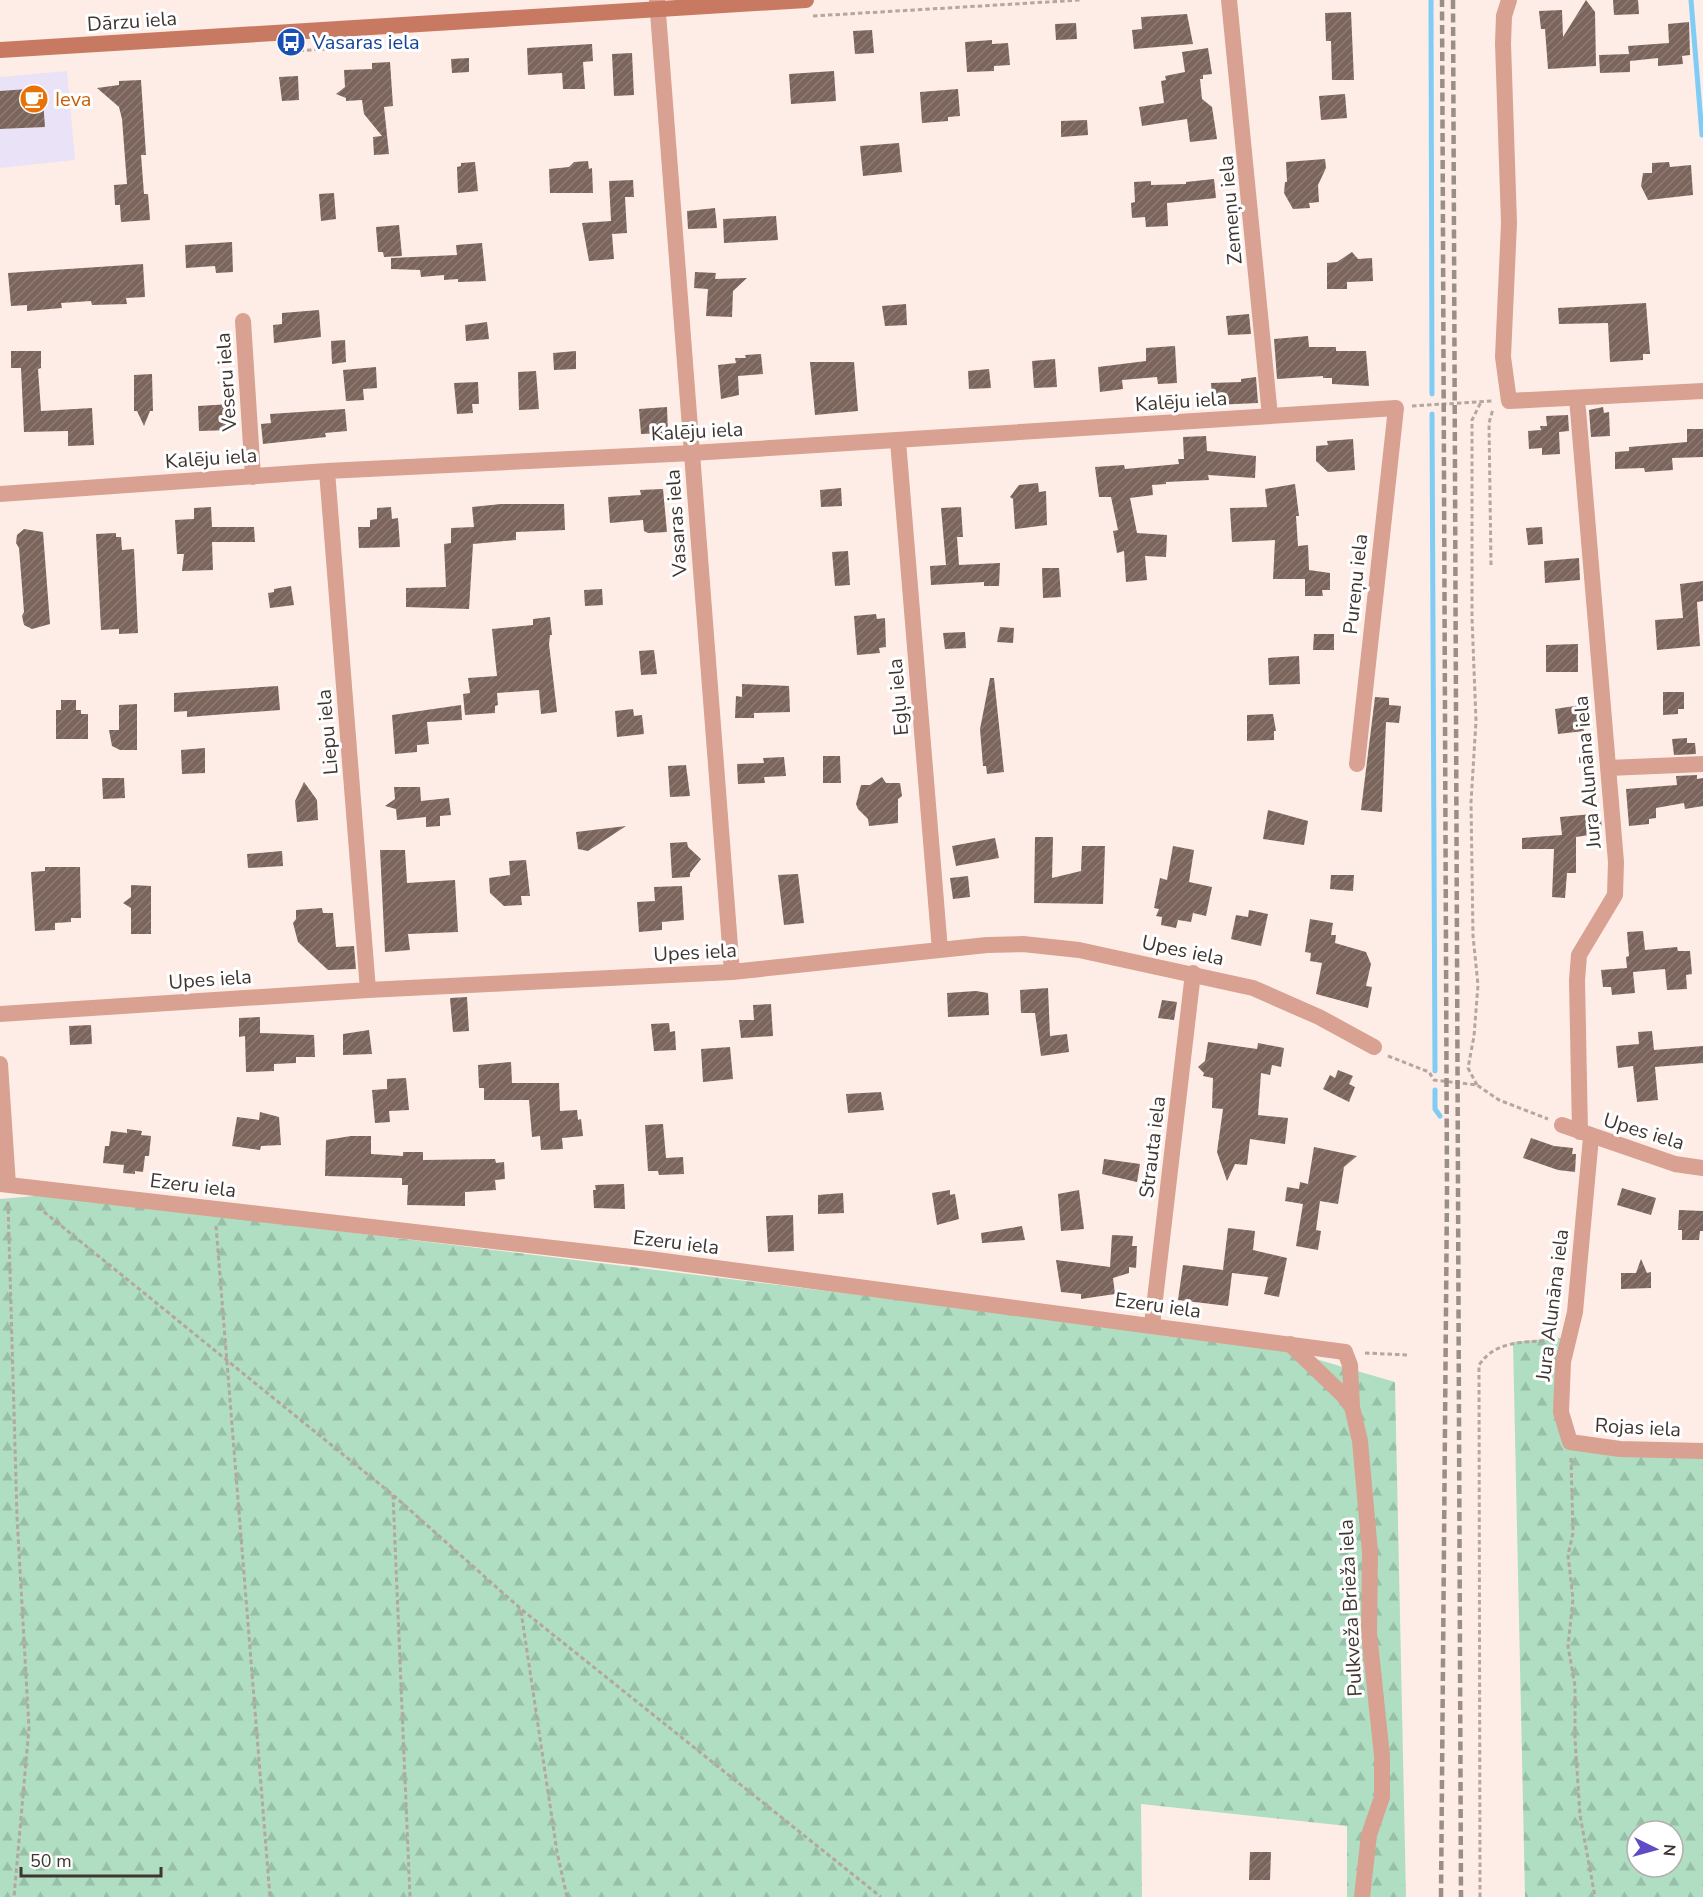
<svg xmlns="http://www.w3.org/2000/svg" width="1703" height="1897" font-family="'Nunito Sans',sans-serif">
<defs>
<pattern id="forest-firs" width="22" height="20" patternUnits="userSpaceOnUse" patternTransform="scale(1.5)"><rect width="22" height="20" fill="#b0dec2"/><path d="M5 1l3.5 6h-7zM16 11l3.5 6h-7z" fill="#98bfa7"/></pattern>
<pattern id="building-hatch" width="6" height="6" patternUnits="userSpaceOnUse" patternTransform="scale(1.5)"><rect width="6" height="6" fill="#7b645b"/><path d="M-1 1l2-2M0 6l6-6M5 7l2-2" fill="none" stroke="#8e7c74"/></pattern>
</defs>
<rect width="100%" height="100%" fill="#fdede6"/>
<path fill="#eae3f8" d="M67,71L75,160L0,168V77Z"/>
<path fill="url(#forest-firs)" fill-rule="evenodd" d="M46,1195L1267,1345L1395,1382L1406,1897H1347V1826L1141,1804L1142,1897H0V1199Z
M1569,1337L1563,1362L1571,1442L1703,1451V1897H1525L1513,1342ZM1637,1831H1673V1867H1637Z"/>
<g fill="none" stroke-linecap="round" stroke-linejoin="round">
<path stroke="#80ccf5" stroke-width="5" d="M1431,0L1432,394
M1691,0L1702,135
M1432,414L1435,1071
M1435,1090V1109L1440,1116"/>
</g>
<path fill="url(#building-hatch)" d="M1586,0L1595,12L1596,66L1548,69L1545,29H1541L1539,11L1562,10L1563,37Z
M1613,0H1638L1639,14L1614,15Z
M1351,12L1354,80H1332L1331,41H1326L1325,13Z
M1187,14L1193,44L1134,49L1132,30L1142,29L1141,17Z
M1689,22L1690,55L1682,56L1683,64L1658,66V58L1630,61V72L1600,73L1599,55L1629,54L1628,46L1669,43L1668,24Z
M1076,23L1077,39L1056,40L1055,24Z
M872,30L874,53L855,54L853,31Z
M992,40V44L1008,43L1010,65L994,66V71L967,72L965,42Z
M592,44L593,61L583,62L585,89H563L562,73L528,75L527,48Z
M1208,48L1212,74L1203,75V79H1200L1202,99L1212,107L1217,139L1190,142L1187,119L1142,126L1139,107L1164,103L1161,81L1166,80L1165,76L1185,72L1182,52Z
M632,53L634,95L614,96L612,54Z
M469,58V72L452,73L451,59Z
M390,62L393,106L384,107L389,154L374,155L373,137L382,136L364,114L362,100L346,101V98L336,94L345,87L344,70L372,69V63Z
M834,71L836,101L791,104L789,74Z
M298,76L299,100L282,101L279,77Z
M141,80L146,155H141L144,194H148L150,220L121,222L120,205H115L114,185L127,184L122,119L119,107L97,88L119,85V81Z
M42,88L45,127L0,129V91Z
M958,89L960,116L948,117V121L922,123L920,92Z
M1345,94L1347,118L1321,120L1319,96Z
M1087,120L1088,135L1061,137V121Z
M899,143L902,172L863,176L860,146Z
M1325,159L1326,168L1318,185L1319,202L1309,203L1310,208L1293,209L1284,193L1285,182H1287L1286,162Z
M588,161L589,169L592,168L593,193H550L549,169L569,167L574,162Z
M475,162L478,191L458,193L457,167L461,166V163Z
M1669,162L1670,167L1691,165L1693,195L1648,200L1641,186L1643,173H1652V163Z
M1214,179L1216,198L1167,203L1168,226L1146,227L1145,217L1132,218L1131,203L1135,202L1134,182L1151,181V185L1186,184V182Z
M633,180L634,197H625L627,233L612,234L614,259L589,261L582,223L611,221L609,181Z
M334,193L336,219L321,221L319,194Z
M715,208L717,228L688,229L687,211Z
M776,216L778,240L724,243L723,219Z
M399,225L402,256L384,257L383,252H378L376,227Z
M232,242L233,272L216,273L215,266L186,268L185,245Z
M482,243L486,281L458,282V279L444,280V275L421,277L420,270L391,269V258L457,255L456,245Z
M1352,252L1358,259L1372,258L1373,281L1347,282V289H1327V263L1337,262Z
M143,264L145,297L126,298L127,304L92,305L91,301L61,303L62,308L27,311V305L11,306L8,273Z
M695,272L716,273L715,279L747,278L733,291L732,317L706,316L708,289L694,288Z
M1646,303L1650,354H1643V360L1610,362L1608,323L1559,324L1558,308Z
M906,304L907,325L885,326L882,306Z
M319,310L321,337L274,343L273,325L282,324V313Z
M1249,314L1251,334L1228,335L1226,316Z
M487,322L489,339L466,341L465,325Z
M1308,336L1309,347H1336V351H1366L1369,386L1332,384V378H1323V376L1277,379L1274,339Z
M345,340L346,362L332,364L331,341Z
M1175,346L1177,383L1158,384L1157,377L1122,380L1123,389L1100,392L1098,367L1146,361V348Z
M11,351H41V368L38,369L41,411L92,408L94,445L68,446V431L24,432L21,368H11Z
M576,351V369L554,370L553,353Z
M761,354L763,374L738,376L739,395L721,399L718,365L736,363L735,358H746L745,355Z
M1055,359L1057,387L1034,388L1032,361Z
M810,362H854L858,411L815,415Z
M376,367L377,388L363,389L364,400L346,401L343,370Z
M989,369L991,388L969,389L968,371Z
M536,371L539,409L519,410L518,372Z
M152,374L153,411H150L144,426L137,411H134V375Z
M1256,377L1258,403L1213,405L1211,383L1241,382V379Z
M478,382L479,404H472L473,413L457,414L454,383Z
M231,404L232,430L199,431L198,406Z
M667,407L668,433L641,434L639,409Z
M1603,407L1604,413L1609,412L1610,436L1591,437L1589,410Z
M345,409L347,431L325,433L326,437L263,444L261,424L271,423L270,414Z
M1568,415L1569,431L1559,432L1560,454L1542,455V448L1529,449L1528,431L1541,430L1540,426H1547L1546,416Z
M1687,429H1703V457L1672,458L1673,470L1645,472L1644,468L1615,469V452L1629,451V447L1687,442Z
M1206,436L1207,451L1256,456L1255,478L1208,475L1209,480L1166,482V484L1152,485L1153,495L1130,498L1137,533L1167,535L1166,557L1145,556L1147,580L1126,582L1124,551L1117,553L1113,531L1118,530L1111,497H1099L1095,467L1124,465L1125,469L1179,464L1178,459H1184L1183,437Z
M1353,439L1355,470L1328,472L1316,461V446L1328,445L1327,441Z
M1038,483L1039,492L1046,491L1047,525L1015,529L1013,499L1010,497L1019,485Z
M1295,484L1299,516H1296L1298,546L1308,545L1309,570L1330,573V590H1322L1323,596H1305V579H1273L1275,540L1232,542L1230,508L1267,507L1265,489Z
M841,488L842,506L821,507L820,490Z
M663,489L667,532L648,533L644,531L643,520L610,523L608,497L641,495L640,490Z
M501,504H564L565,530L516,532V540L473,544L469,609L406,607V588L446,587L444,544L451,543V528L474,527L472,507Z
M211,507L212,527H254L255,542H212L213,570L182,571L184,554H177L175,520L194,519V508Z
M391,507L392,519L398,518L400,547L359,548L358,527H370V520L377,519V508Z
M961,507L963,537H957L959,565L1000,563L999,586H984V582L931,585L930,566L946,565L941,508Z
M1542,527L1543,544L1528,545L1526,528Z
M24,529L43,532L50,624L32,629L24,625L22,616L24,612L19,548L16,543L17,535Z
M116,533V537H121L122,550L134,549L138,633L119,634V629L101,630L96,534Z
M848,551L850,585L835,586L832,552Z
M1579,558L1580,580L1545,583L1544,561Z
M1042,568H1059L1061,597L1043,598Z
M1703,581V601L1697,602L1700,646L1657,650L1655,620L1683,618L1680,584Z
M291,586L294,605L270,608L268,593L274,592V589Z
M602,589L603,605L585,606L584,590Z
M876,614L877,619L885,618L886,647L879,648L880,653L857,655L854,616Z
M550,617L552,635H550L549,644L557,712L541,714L539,690L497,693L498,705L495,706V713L465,715L463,694L470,693L468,678L497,676L492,629L533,625V619Z
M1000,627L1014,628L1013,643L997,642Z
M965,632L966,648L945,649L943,633Z
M1314,634H1334V650H1313Z
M1578,644V672H1546V645Z
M654,650L657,674L641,675L639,651Z
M1299,656L1300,684L1269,685L1268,658Z
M990,678H994L1004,772L987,774L986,766H983L980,729Z
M742,684L789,686L790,712L754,713V718H735L736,696L742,697Z
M278,686L280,710L187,717V711L174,712V693Z
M1663,692H1684V709H1678V714L1663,715Z
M1375,697L1389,698V705L1401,706L1399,723L1386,722L1382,812L1361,810Z
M61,700H76V710H81V714H88V739H56V710H61Z
M137,704V750H120L112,746L109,730H119V705Z
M461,705L462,720L427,722L429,744L417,745V752L395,754L392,715Z
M1581,705L1584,731L1558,734L1555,709Z
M633,709L634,716L642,715L644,734L617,737L615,711Z
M1273,714L1276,731H1274V740L1247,741V715Z
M1687,738V743H1695L1696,754L1674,755L1672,739Z
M205,748V773L182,774L181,750Z
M823,756H840L841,783H823Z
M784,757L786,776L764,777L765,783L738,784L737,764L764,763L763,758Z
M686,765L690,796L670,797L668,766Z
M1697,775V779L1703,778V806L1685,809L1684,803L1656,808V818L1649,819V824L1629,826L1626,789L1677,785L1676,776Z
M882,777L886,783H900L902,796L898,799V823L869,826L868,819L858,809L856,804L861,785H870Z
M102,778H124L125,798L103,799Z
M304,782L317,800L318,820L297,822L295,801Z
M394,787H420L421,801L449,798L451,815L440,816V826L426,827V817L397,820L396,809L385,806L395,799Z
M1268,810L1308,821L1304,845L1263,839Z
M1592,814V818H1601L1602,833L1576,837V873H1567L1565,898L1552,897L1554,849H1522V838L1562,835L1560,817Z
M626,826L588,851L578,849L576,832Z
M1035,837H1053L1052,878L1081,871L1082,846H1105L1103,904L1034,903Z
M995,838L999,858L956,866L952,846Z
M687,842L688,847L701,859L690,873V877L672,878L670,843Z
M1173,846L1194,850L1189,882L1212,887L1206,916L1193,913L1191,922L1178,920L1176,928L1161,925L1162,917L1156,916L1159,909L1154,908L1160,878L1167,880Z
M380,850H405L407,883L455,880L458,932L408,934L410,950L385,952Z
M282,851L283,866L248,868L247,854Z
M526,860L530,896H521L522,905L504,906L490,893L489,878L510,875L509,861Z
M45,867H80L81,918H71V922L55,923V930L35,931L31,872L45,871Z
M798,874L804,923L784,925L778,875Z
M1331,875H1354L1353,891L1330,889Z
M968,876L970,897L953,899L950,878Z
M131,885L151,886V934H131V908L123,903L131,897Z
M682,886L684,920L662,922V930L639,932L637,902L655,901L654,887Z
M322,908L323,913H333L336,947L354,946L356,969L328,970L298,942L293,923L296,919V910Z
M1249,910L1268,914L1261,946L1231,939L1236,915L1248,917Z
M1310,919L1333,923L1331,935H1336L1335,943L1366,952L1371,964L1366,986L1372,987L1368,1008L1316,994L1322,963L1310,961L1311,953L1305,952Z
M1643,931L1645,950L1677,947L1678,951H1690L1692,974L1686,975L1687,989L1667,990L1665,969L1633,972L1635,993L1612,995L1611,987H1603L1601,970L1627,968L1626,957L1629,956L1627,932Z
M1048,988L1050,1036L1067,1034L1069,1052L1041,1056L1035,1013H1021L1020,990Z
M976,991L988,993L989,1015L948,1017L947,993Z
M467,997L469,1031L453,1032L450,998Z
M1162,1000L1177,1002L1174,1020L1158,1018Z
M771,1004L773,1036L741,1038L739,1020H754L753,1005Z
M260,1017V1033L314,1035L315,1057H296V1063L274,1064V1071L246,1072L245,1036L239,1037V1018Z
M669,1023L670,1032L675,1031L676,1050L654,1051L651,1024Z
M91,1025L92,1044L70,1045L69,1026Z
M369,1030L372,1054L343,1055V1034Z
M1652,1031L1654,1050L1703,1046V1063L1655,1067L1658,1100L1637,1102L1633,1066L1618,1068L1616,1046L1639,1044L1638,1032Z
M1208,1042L1257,1049L1258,1043L1284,1048L1281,1067L1272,1065L1270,1075L1261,1073L1258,1115L1288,1118L1285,1144L1250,1139L1247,1165L1235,1164L1227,1181L1217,1152L1223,1109L1212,1108L1213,1078L1203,1076L1204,1073L1198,1067L1205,1061Z
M730,1047L733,1079L703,1082L701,1049Z
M511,1062L512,1083H559L560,1111L577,1110L578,1120L581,1119L583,1136L562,1138L563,1149L541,1150L540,1136L532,1137L529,1100H484V1088H479L478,1065Z
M1338,1070L1353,1076L1349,1084L1355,1087L1349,1102L1323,1089L1330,1075L1335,1078Z
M406,1078L409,1110L389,1111L390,1122L375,1123L372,1090L387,1089V1079Z
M881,1092L884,1110L848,1113L846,1094Z
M260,1112L279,1117L281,1145L261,1146L260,1150L232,1146L237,1117L259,1120Z
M663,1124L666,1158L683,1157L684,1174L659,1175L658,1171H648L645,1125Z
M127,1129L142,1131L141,1135L151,1136L149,1156H145L143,1172L135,1171V1174L123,1173L124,1165L103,1163L105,1146H109L111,1131L127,1133Z
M351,1136H371V1154L403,1156V1152H423V1160L495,1159L496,1163L504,1162L505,1179L495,1180L496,1190L465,1192V1206L407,1205L408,1185H402V1178L325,1176L326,1140Z
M1531,1138L1554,1146L1573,1148L1572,1154H1576L1575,1172L1558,1170L1523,1158Z
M1314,1147L1357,1156L1344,1167L1338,1204L1320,1201L1316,1230L1321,1231L1318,1250L1296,1246L1303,1204L1285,1201L1287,1187L1299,1189L1300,1182L1308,1184Z
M1104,1159L1140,1164L1137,1182L1102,1174Z
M624,1184L625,1209L594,1208L593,1190H596L595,1185Z
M1622,1188L1656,1198L1651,1215L1617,1205Z
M950,1190V1195L955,1194L959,1219L937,1225L932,1193Z
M1079,1190L1084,1229L1061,1231L1058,1194Z
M843,1193L844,1213L818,1214V1195Z
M1679,1210L1703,1211V1231H1700L1699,1240H1682V1230H1678Z
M793,1215L794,1251L768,1252L766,1216Z
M1022,1226L1025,1240L982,1243L981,1233Z
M1228,1228L1255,1231L1253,1250L1287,1258L1279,1297L1264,1294L1268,1277L1232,1273L1228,1306L1178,1300L1183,1265L1223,1270Z
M1112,1235L1133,1236L1132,1246H1137L1136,1268L1129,1267V1273L1113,1278L1115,1294L1081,1299V1294L1061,1292L1056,1260L1110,1267Z
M1641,1259L1647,1273L1651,1272V1288L1621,1289V1273H1636Z
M1250,1852H1271L1270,1880H1249Z"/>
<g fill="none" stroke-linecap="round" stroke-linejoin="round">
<path stroke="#b4a6a0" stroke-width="3" stroke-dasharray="4.5 3" stroke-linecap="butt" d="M813,16L1081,0
M292,51L328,49
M1412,406L1492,401
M1491,565L1489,423L1493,409
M1388,1056L1429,1072L1434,1080L1477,1085L1499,1100L1548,1119
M1477,1085L1468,1068L1474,1036L1478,985L1473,936L1471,802L1476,721L1472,618V420L1481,402
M8,1202L17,1517L29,1728L14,1897
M38,1207L393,1495L521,1609L881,1897
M216,1226L270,1897
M1365,1353L1408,1355
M1571,1458L1573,1533L1568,1555L1573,1599L1568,1646L1575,1686V1739L1580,1815L1595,1897
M393,1495L410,1897
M521,1611L557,1852L567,1897
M1480,1897L1479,1365C1496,1340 1522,1343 1550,1340"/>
<path stroke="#d8a191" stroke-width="16" d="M657,0L732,972
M1229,0L1270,416
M1509,0L1504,16L1503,43L1509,223L1503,357L1509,401L1703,391
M243,321L253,477
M1577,398L1616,862L1615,895L1579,955L1577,980L1580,1132
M898,441L940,950
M327,471L368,990
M0,494L327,471L692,453L1396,408L1357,764
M1608,768L1703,764
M0,1014L368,990L732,972L987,945L1023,944L1079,950L1253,988L1319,1017L1374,1047
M0,1064L8,1185
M1562,1125L1675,1164L1703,1168
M1591,1137L1575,1312L1563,1362L1561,1412L1570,1442L1620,1449L1703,1451
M0,1184L649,1259L1345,1352L1350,1365L1352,1407L1360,1441L1370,1552L1369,1633L1382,1756V1797L1369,1835L1362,1897
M1152,1325L1193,973
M1290,1344L1343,1395L1352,1407"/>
<path stroke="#c87962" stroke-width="16" d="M0,50L806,0"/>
<path stroke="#9a8e88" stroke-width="4.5" stroke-dasharray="9 4.5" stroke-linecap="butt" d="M1453,0L1461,1897
M1441,1897L1447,1191L1442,0"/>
</g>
<defs>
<g id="bus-disc" transform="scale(1.5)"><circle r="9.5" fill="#1a4fb4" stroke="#fff"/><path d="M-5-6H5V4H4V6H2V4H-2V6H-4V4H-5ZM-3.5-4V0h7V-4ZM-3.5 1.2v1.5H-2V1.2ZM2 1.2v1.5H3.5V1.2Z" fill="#fff"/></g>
<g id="cafe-disc" transform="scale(1.5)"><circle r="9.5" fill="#e8710a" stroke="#fff"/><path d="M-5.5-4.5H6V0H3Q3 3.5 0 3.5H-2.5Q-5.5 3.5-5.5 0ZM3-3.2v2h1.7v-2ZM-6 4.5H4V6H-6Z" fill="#fff"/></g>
</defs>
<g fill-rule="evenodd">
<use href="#bus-disc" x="291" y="42"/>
<use href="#cafe-disc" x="34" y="99"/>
</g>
<g text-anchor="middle" stroke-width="6" stroke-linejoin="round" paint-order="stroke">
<g font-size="20" fill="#3f3531" stroke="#fff">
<text transform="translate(132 21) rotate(-4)" y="7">Dārzu iela</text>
<text transform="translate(1230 210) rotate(-95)" y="7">Zemeņu iela</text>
<text transform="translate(226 382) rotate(-94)" y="7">Veseru iela</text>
<text transform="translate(1181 401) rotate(-4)" y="7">Kalēju iela</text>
<text transform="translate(697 431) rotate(-3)" y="7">Kalēju iela</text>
<text transform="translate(211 458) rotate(-4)" y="7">Kalēju iela</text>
<text transform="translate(676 523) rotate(-94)" y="7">Vasaras iela</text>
<text transform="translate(1355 584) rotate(-84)" y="7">Pureņu iela</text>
<text transform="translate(898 697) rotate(-95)" y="7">Egļu iela</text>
<text transform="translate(327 732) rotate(-95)" y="7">Liepu iela</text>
<text transform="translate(1587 772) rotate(-95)" y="7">Jura Alunāna iela</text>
<text transform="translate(1183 950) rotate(12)" y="7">Upes iela</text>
<text transform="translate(695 952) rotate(-3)" y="7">Upes iela</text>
<text transform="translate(210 979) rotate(-4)" y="7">Upes iela</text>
<text transform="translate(1644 1131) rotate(17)" y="7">Upes iela</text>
<text transform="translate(1152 1147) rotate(-83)" y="7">Strauta iela</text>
<text transform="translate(193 1185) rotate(7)" y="7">Ezeru iela</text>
<text transform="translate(676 1242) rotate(7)" y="7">Ezeru iela</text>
<text transform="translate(1158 1305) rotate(8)" y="7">Ezeru iela</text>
<text transform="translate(1552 1305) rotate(-83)" y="7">Jura Alunāna iela</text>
<text transform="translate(1638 1427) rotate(3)" y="7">Rojas iela</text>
<text transform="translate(1350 1608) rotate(-93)" y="7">Pulkveža Brieža iela</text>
</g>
<g font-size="20" fill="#164399" stroke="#fff" text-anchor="start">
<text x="312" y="49">Vasaras iela</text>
</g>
<g font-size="20" fill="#c56008" stroke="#fff" text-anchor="start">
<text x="55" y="106">Ieva</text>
</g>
</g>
<g transform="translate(1655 1849) rotate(95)"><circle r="28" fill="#ffffff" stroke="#b2aead" stroke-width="1.5"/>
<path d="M0-4.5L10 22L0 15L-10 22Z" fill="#5f4cc5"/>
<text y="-9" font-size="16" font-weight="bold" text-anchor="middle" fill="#3f3531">N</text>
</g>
<path d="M21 1867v9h140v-9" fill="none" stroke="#3f3531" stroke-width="3"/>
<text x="30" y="1867" font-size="18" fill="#3f3531" stroke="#ffffff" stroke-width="4.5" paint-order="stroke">50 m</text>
</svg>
